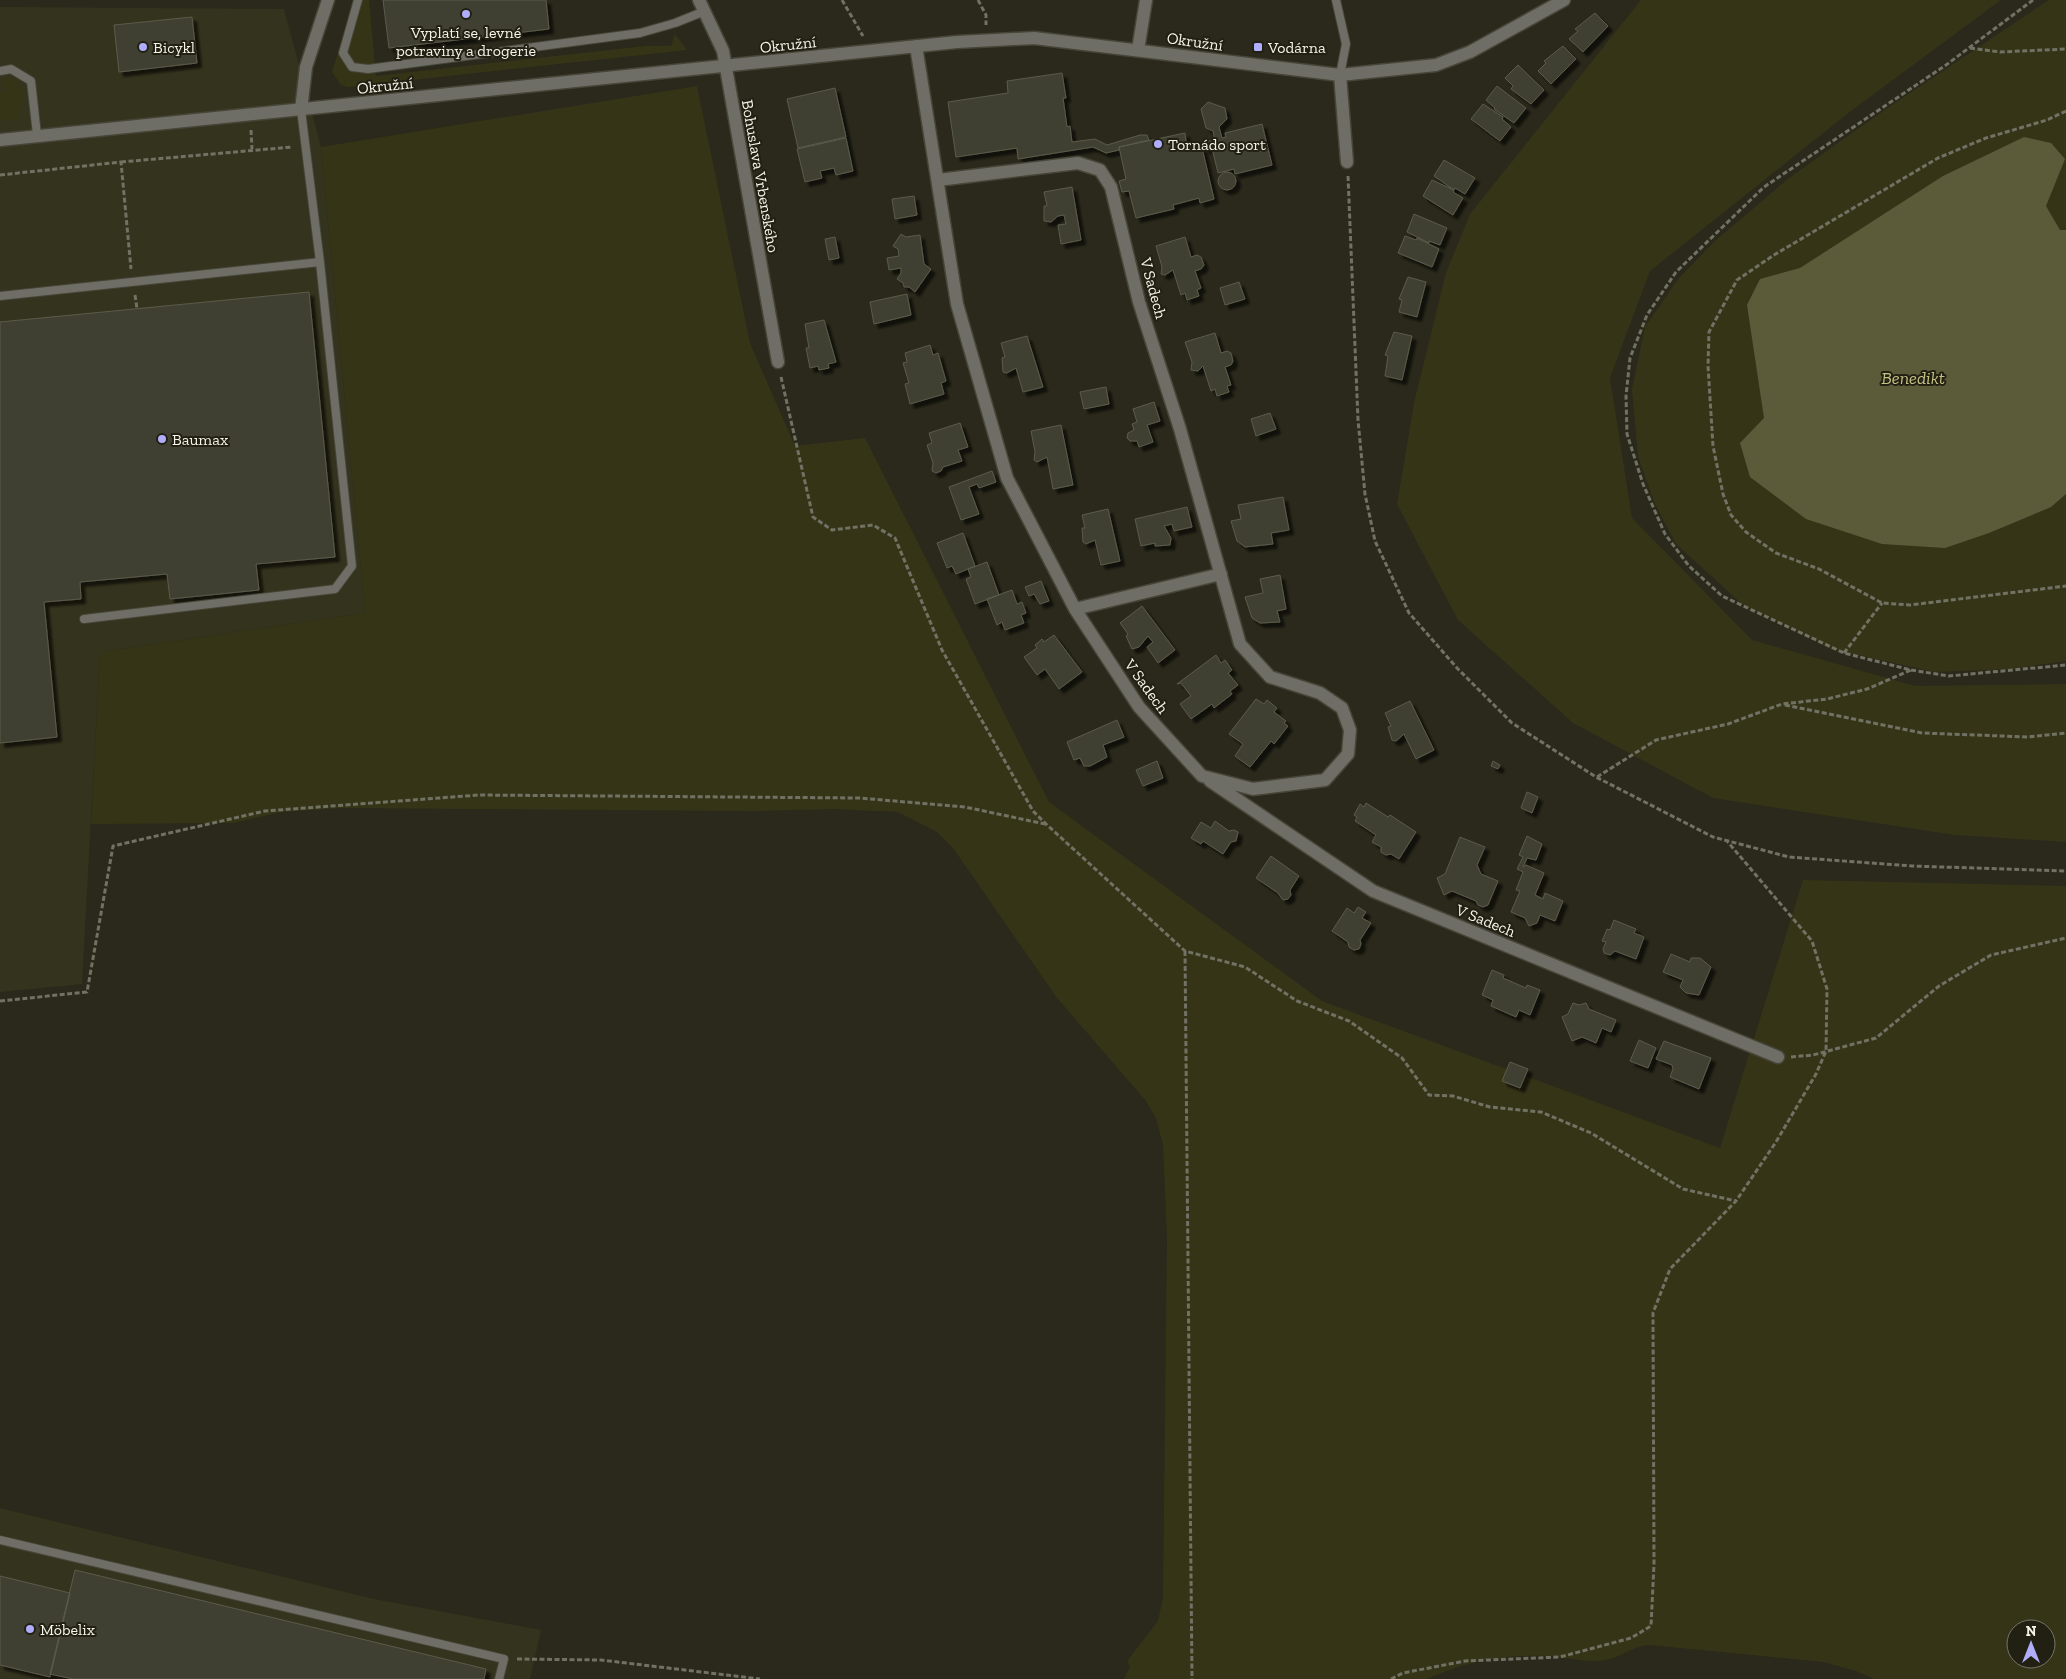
<svg xmlns="http://www.w3.org/2000/svg" width="2066" height="1679" font-family="'Zilla Slab',serif">
<defs>
<filter id="shadow"><feDropShadow dx="4.5" dy="4.5" stdDeviation="1" flood-color="#0009"/></filter>
</defs>
<rect width="100%" height="100%" fill="#2a291b"/>
<path fill="#34331d" d="M0,7L284,9L321,147L365,613L100,652L82,984L0,992Z
M0,1508L374,1599L541,1630L530,1679H0Z"/>
<path fill="#363417" fill-rule="evenodd" d="M354,0H369L376,76L646,46H671L675,34L687,50L348,87L341,85L332,72Z
M1641,0H2001L1851,111L1650,271L1610,378L1632,518L1752,640L1915,686L2066,684V842L1955,835L1713,798L1573,723L1458,620L1397,504L1414,403L1446,273L1470,214Z
M2049,0H2066V661L2010,669L1935,672L1831,649L1742,604L1676,544L1655,504L1638,457L1632,389L1645,327L1678,279L1716,240L1789,178L1886,109Z
M12,77C27,84 24,108 16,120L0,121V92L4,91L3,78Z
M697,86L750,343L795,446L865,438L1049,802L1322,1001L1720,1148L1803,880L2066,886V1679H1874L1856,1671L1823,1662L1649,1645C1632,1646 1622,1657 1606,1660C1586,1663 1566,1657 1546,1656C1504,1654 1464,1662 1427,1679H1124L1130,1667L1127,1661L1158,1621L1163,1598L1167,1238L1163,1145L1156,1118L1146,1101L1057,998L953,848L937,832L898,812L836,809L752,811L340,808L281,812L233,823L91,824L100,652L365,613L321,147ZM2016,1629H2046V1659H2016Z"/>
<path fill="#5c5b39" d="M2024,137L2051,143L2065,159L2046,206L2060,230H2066V494L2051,507L1989,533L1945,548L1882,544L1806,519L1750,477L1740,443L1764,418L1747,305L1760,279L1800,268L1943,176Z"/>
<path fill="#414031" stroke="#5b5b4b" filter="url(#shadow)" d="M383,0H546L549,29L389,48Z
M1595,13L1608,26L1583,52L1569,39L1578,31L1575,29Z
M192,17L197,63L119,72L114,25Z
M1563,46L1576,59L1551,84L1538,71L1546,63L1544,61Z
M1518,65L1544,90L1531,104L1511,89L1513,86L1505,78Z
M1062,73L1066,98H1063L1067,127L1070,126L1072,142L1095,139L1107,145L1140,135H1147L1149,140L1119,147V150L1106,153L1093,147L1018,159L1017,148L956,157L948,102L1008,93L1007,81Z
M1497,86L1526,108L1514,123L1494,109L1495,108L1486,100Z
M835,88L846,137L798,148L787,99Z
M1208,102L1225,108L1227,119L1219,127L1222,138L1226,137L1225,133L1262,124L1272,165L1235,174L1234,169L1218,173L1212,148L1205,149V142L1215,140L1213,131L1206,128L1201,109Z
M1483,104L1503,117L1502,119L1511,127L1500,141L1471,119Z
M1185,133L1186,141L1202,148L1214,199L1200,203L1199,198L1173,205L1174,209L1136,218L1129,191L1122,192L1119,181L1126,179L1119,147Z
M846,138L853,171L836,175L834,168L820,171L822,178L805,182L797,149Z
M1444,160L1475,178L1465,194L1455,188L1454,190L1434,176Z
M1218 181a9 9 0 1 1 18 0a9 9 0 1 1-18 0Z
M1432,180L1454,190L1453,192L1463,198L1453,215L1423,196Z
M1072,187L1081,240L1061,244L1058,225L1066,224L1064,215L1058,216L1051,222L1044,221V206H1047L1044,192Z
M914,196L917,215L895,219L892,199Z
M1414,214L1447,228L1440,245L1429,241V243L1407,232Z
M901,234L906,237L920,235L924,264L931,269L915,292L909,287H904L903,283L897,279L901,273V268L889,270L887,258L899,256L898,249L893,246Z
M1405,236L1416,240L1417,238L1439,249L1432,267L1398,253Z
M835,237L839,258L829,260L825,239Z
M1185,237L1191,257L1197,255L1201,257L1204,265L1201,269L1195,271L1201,288L1197,290L1199,296L1187,300L1185,293L1181,295L1173,270L1165,275L1161,274L1162,267L1156,246Z
M1408,277L1426,282L1417,317L1399,312L1402,300L1399,299Z
M1239,282L1245,299L1225,305L1220,288Z
M309,292L335,557L256,564L259,590L170,599L167,574L80,582L81,599L44,602L57,737L0,743V322Z
M907,294L911,315L874,324L870,302Z
M824,320L836,362L828,364L829,368L819,370L818,366L810,368L806,348H809L805,324Z
M1394,332L1412,336L1402,380L1385,376L1388,356L1385,355Z
M1215,333L1221,353L1227,351L1231,353L1233,361L1231,365L1225,367L1231,385L1227,386L1229,392L1217,396L1215,389L1211,391L1203,366L1198,371L1191,370L1192,362L1185,342Z
M1027,336L1043,387L1023,392L1016,368L1007,373L1003,372L1002,358L1005,357L1001,343Z
M930,345L933,355L938,353L946,381L941,383L944,394L910,404L905,384L909,383L903,363L907,362L905,353Z
M1106,387L1109,404L1084,409L1080,392Z
M1154,402L1160,421L1147,425L1153,442L1139,447L1137,441H1130L1127,438L1128,433L1134,430L1132,424L1137,422L1133,409Z
M1270,413L1276,429L1256,436L1251,419Z
M960,423L968,447L958,450L962,461L943,467L941,471L936,473L932,471L933,463L927,445L932,443L929,433Z
M1061,425L1073,485L1053,489L1047,457L1037,462L1034,460L1035,452L1031,431Z
M992,471L996,482L979,488L977,484L969,487L979,514L961,520L949,487Z
M1283,497L1289,530L1271,533L1273,544L1245,547L1237,541L1231,521L1241,519L1238,505Z
M1187,507L1192,527L1174,531L1172,524L1164,526L1171,538L1170,545L1155,546V543L1141,546L1135,519Z
M1108,509L1120,561L1101,565L1095,540L1086,544L1083,542L1082,528H1085L1082,515Z
M963,533L975,566L956,574L952,566L947,568L937,543Z
M987,562L999,595L975,604L966,579L971,577L968,569Z
M1280,575L1286,609L1277,611L1280,622L1260,623L1252,618L1245,597L1263,593L1260,579Z
M1041,581L1049,601L1040,604L1034,594L1029,596L1025,587Z
M1012,590L1017,604L1022,602L1026,613L1021,615L1024,623L1005,630L1002,622L997,625L987,599Z
M1142,606L1175,650L1158,663L1147,647L1153,642L1148,636L1139,647L1132,649L1126,636L1128,634L1120,623Z
M1054,635L1082,672L1059,689L1045,669L1037,675L1024,657L1037,648L1035,645L1042,639L1044,642Z
M1216,655L1221,663L1225,660L1232,670L1228,673L1238,685L1230,691L1232,694L1214,708L1212,704L1191,719L1180,704L1191,696L1181,683L1177,684Z
M1256,699L1264,704L1267,700L1277,708L1274,712L1286,721L1284,723L1288,726L1274,744L1271,741L1250,767L1235,756L1243,744L1229,734Z
M1410,701L1434,750L1416,759L1404,734L1396,741L1392,740L1388,727L1391,726L1385,713Z
M1117,720L1124,737L1103,745L1107,757L1090,766H1084L1080,758L1074,760L1067,742Z
M1157,761L1163,778L1143,786L1136,770Z
M1493,761L1500,765L1498,769L1491,766Z
M1527,792L1538,797L1532,813L1521,808Z
M1366,803L1388,817L1390,815L1416,832L1399,859L1391,854L1386,855L1381,852V847L1372,842L1376,835L1355,821L1357,817L1354,815L1360,804L1364,807Z
M1215,821L1229,831L1234,830L1238,832L1236,841L1231,842L1223,854L1203,841L1201,844L1191,838L1201,822L1211,828Z
M1527,836L1542,844L1536,860L1527,858L1523,867L1526,865L1544,873L1535,895L1543,899L1545,893L1563,901L1555,921L1540,915L1537,923L1529,926L1525,918L1511,912L1520,891L1516,890L1523,872L1517,869L1523,857L1519,855Z
M1460,837L1485,847L1477,865L1481,874L1498,881L1488,905L1483,907L1478,905L1476,901L1452,891L1444,895L1437,878L1445,874Z
M1271,856L1299,876L1290,890L1291,895L1288,899L1283,900L1278,893L1256,878Z
M1358,907L1366,912L1362,918L1371,923L1360,940L1361,944L1359,949L1354,950L1349,947L1348,942L1332,931L1347,908L1354,913Z
M1614,920L1636,929L1634,933L1644,937L1636,959L1615,951L1610,955L1604,953L1603,949L1606,942L1602,941L1607,929L1610,930Z
M1671,954L1690,962L1691,958H1700L1711,967L1699,995L1686,993L1680,987L1683,980L1663,972Z
M1492,970L1504,975L1503,978L1526,988L1527,985L1540,990L1530,1015L1519,1010L1516,1017L1491,1006L1493,1000L1482,995Z
M1573,1003L1579,1005L1586,1003L1589,1009L1616,1020L1611,1032L1602,1028L1596,1043L1582,1037L1572,1041L1562,1017L1568,1014Z
M1639,1040L1656,1048L1648,1068L1630,1061Z
M1664,1041L1711,1058L1699,1089L1670,1077L1673,1069L1672,1065L1656,1059Z
M1510,1062L1528,1069L1520,1088L1502,1081Z
M75,1570L486,1669L484,1679H73L50,1674Z
M0,1576L70,1593L50,1677L0,1665Z"/>
<g fill="none" stroke-linecap="round" stroke-linejoin="round">
<g stroke="#464538" stroke-width="10">
<path id="service" d="M358,0L343,53L352,67L368,69L640,33L675,23L705,11
M1336,0L1346,44L1340,75
M0,71L11,69L31,81L37,135
M301,110L320,262
M0,296L320,262L352,566L335,589L84,619
M0,1540L504,1659L499,1679"/>
</g>
<g stroke="#464538" stroke-width="15">
<path id="minor" d="M699,0L723,51L778,362
M916,46L957,304L1007,478L1075,609L1139,707L1202,776L1253,789L1325,780L1348,754L1350,730L1342,708L1320,693L1270,677L1240,644L1180,429L1139,302L1111,187L1100,170L1078,163L938,180
M1138,50L1146,0
M1340,75L1347,162
M301,110L306,67L328,0
M0,140L957,42L1034,38L1340,75L1436,65L1470,52L1564,0
M1075,609L1221,574
M1210,781L1373,891L1778,1057"/>
</g>
<path stroke="#717164" stroke-width="3" stroke-dasharray="5 2.5" stroke-linecap="butt" d="M842,0L863,36
M978,0L986,15V25
M2033,0L1946,65L1764,187L1676,272L1647,315L1630,358L1626,396L1627,434L1643,484L1665,534L1689,566L1722,596L1844,653L1911,670L1949,676L2066,665
M1970,48L2000,52L2066,49
M2066,111L2047,120L1986,138L1938,158L1774,255L1737,280L1709,332L1708,366L1713,446L1723,494L1731,515L1746,532L1776,553L1819,569L1882,603L1910,605L2066,586
M251,130L252,149
M121,162L292,147
M0,175L121,162L131,269
M1348,176L1358,420L1365,494L1375,541L1409,613L1457,668L1512,723L1596,777L1713,837L1789,857L1912,866L2066,871
M135,295L137,309
M781,377L813,517L832,530L873,525L895,538L942,650L1033,811L1046,824L1185,951L1245,967L1297,1001L1349,1021L1402,1058L1429,1095L1453,1096L1490,1107L1541,1112L1591,1133L1683,1189L1736,1201
M1844,653L1882,603
M1785,705L1922,733L2028,737L2066,733
M1597,777L1656,740L1728,724L1782,704L1827,699L1867,689L1911,670
M1185,951L1192,1679
M0,1001L87,992L113,846L265,811L479,795L859,798L965,807L1045,824
M1791,1057L1813,1055L1876,1038L1939,986L1991,955L2066,938
M517,1659L601,1660L760,1679
M1391,1679L1403,1673L1465,1661L1560,1657L1631,1638L1651,1626L1654,1564L1653,1313L1670,1269L1736,1201L1776,1142L1816,1074L1826,1051L1827,989L1812,941L1727,841"/>
<use href="#service" stroke="#6e6e66" stroke-width="8"/>
<use href="#minor" stroke="#6e6e66" stroke-width="12"/>
</g>
<g fill="#b0adfa" stroke="#212012" stroke-width="2">
<circle cx="466" cy="14" r="5"/>
<circle cx="143" cy="47" r="5"/>
<rect x="1253" y="42" width="10" height="10" rx="2.5"/>
<circle cx="1158" cy="144" r="5"/>
<circle cx="162" cy="439" r="5"/>
<circle cx="30" cy="1629" r="5"/>
</g>
<g text-anchor="middle" stroke-width="4" stroke-linejoin="round" paint-order="stroke">
<g font-size="16" fill="#f4f4eb" stroke="#212012" text-anchor="start">
<text x="466" y="38" text-anchor="middle">Vyplatí se, levné<tspan x="466" dy="18">potraviny a drogerie</tspan></text>
<text x="153" y="53">Bicykl</text>
<text x="1268" y="53">Vodárna</text>
<text x="1168" y="150">Tornádo sport</text>
<text x="172" y="445">Baumax</text>
<text x="40" y="1635">Möbelix</text>
</g>
<g font-size="16" fill="#f4f4eb" stroke="#212012">
<text transform="translate(1195 41) rotate(8)" y="6">Okružní</text>
<text transform="translate(788 44) rotate(-6)" y="6">Okružní</text>
<text transform="translate(385 85) rotate(-6)" y="6">Okružní</text>
<text transform="translate(761 176) rotate(80)" y="6">Bohuslava Vrbenského</text>
<text transform="translate(1154 288) rotate(75)" y="6">V Sadech</text>
<text transform="translate(1147 686) rotate(54)" y="6">V Sadech</text>
<text transform="translate(1486 920) rotate(22)" y="6">V Sadech</text>
</g>
<g font-size="18" font-style="italic" fill="#c5c185" stroke="#212012">
<text x="1913" y="384">Benedikt</text>
</g>
</g>
<g transform="translate(2031 1644)"><circle r="24" fill="#212012" stroke="#757569"/>
<path d="M0-4L9 19L0 12L-9 19Z" fill="#b0adfa"/>
<text y="-8" font-size="14" font-weight="bold" text-anchor="middle" fill="#f4f4eb">N</text>
</g>
</svg>
